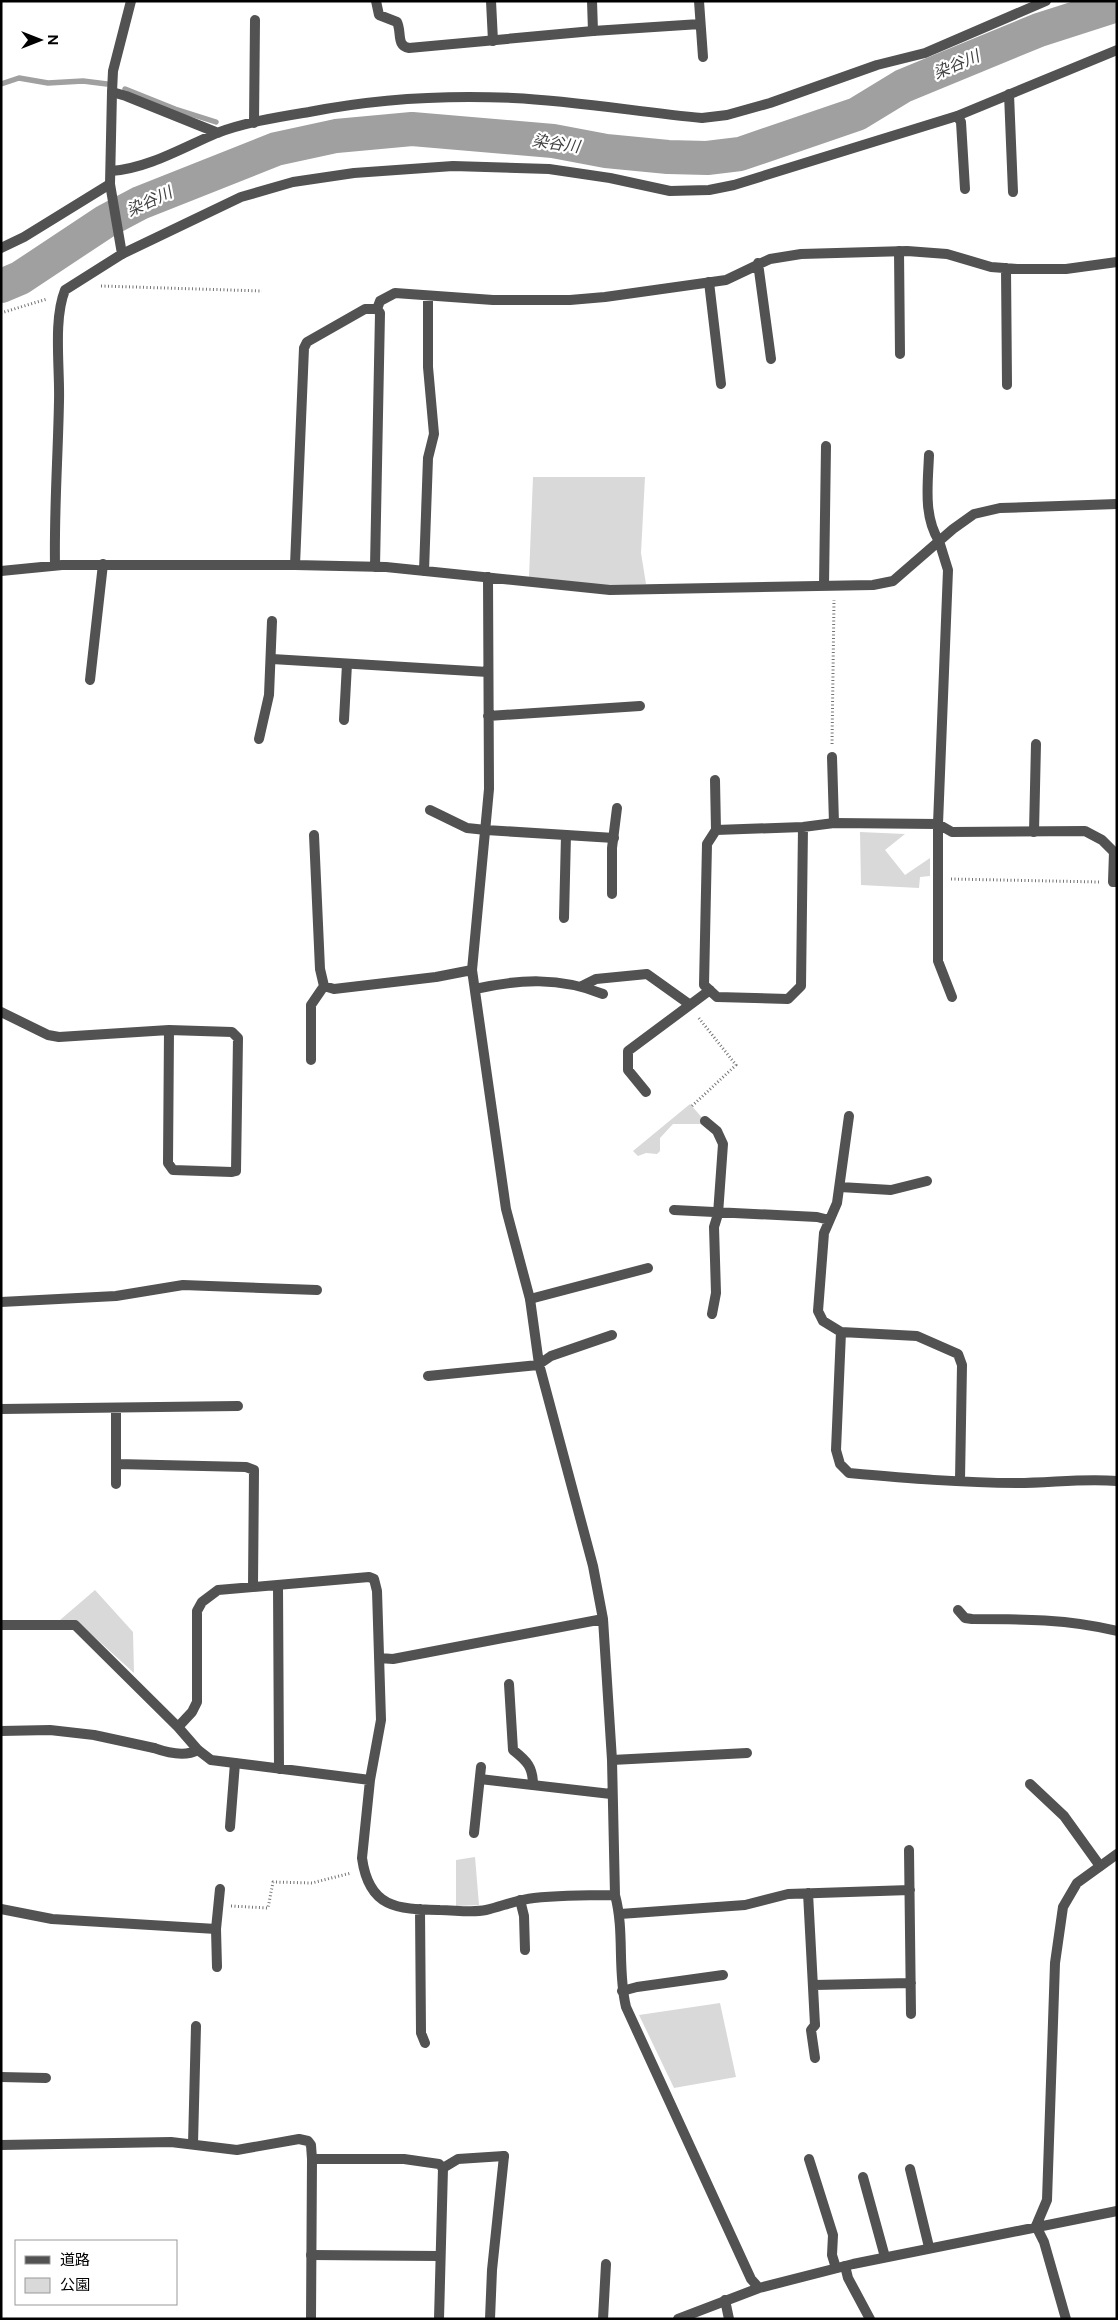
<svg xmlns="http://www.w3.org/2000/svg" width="1118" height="2320" font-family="Figtree,'Noto Sans JP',sans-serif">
<rect width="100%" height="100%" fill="#fff"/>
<path fill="#d9d9d9" d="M533,477H645L641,553L646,584L610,586L529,577Z
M860,832L905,834L885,850L905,875L930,858V876L920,877L919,888L861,885Z
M690,1104L705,1121L701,1124H673L660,1138V1151L657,1154L646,1153L638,1156L633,1151Z
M95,1590L133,1632L134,1673L78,1622L60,1620Z
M475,1857L479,1905L456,1906V1860Z
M720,2003L736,2077L674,2088L639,2015Z"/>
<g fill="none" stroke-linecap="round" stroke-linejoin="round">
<path stroke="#a0a0a0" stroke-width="5.5" d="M1,84L19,78L48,83L83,81L107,84
M125,89L175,109L216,122"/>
<path stroke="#a0a0a0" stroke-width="34" d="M1,286L20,278L106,221L140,203L276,149L336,136L412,129L553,141L606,151L668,157L707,158L740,154L857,114L903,86L1039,30L1117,5"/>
<path stroke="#747474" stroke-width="3" stroke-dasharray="1 2.5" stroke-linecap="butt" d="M101,286L262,291
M1,313L47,299
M832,744L834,600
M951,879L1100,882
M692,1106L736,1065L698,1017
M231,1906L268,1908L273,1882L312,1883L351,1873"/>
<path stroke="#525252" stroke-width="10" d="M491,1L493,41
M592,1L593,31
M112,92L126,96L218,133
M1009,94L1013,192
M957,116L961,122L965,189
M254,123L255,20
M111,171C147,169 184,147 217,133C246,122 279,117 309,112C375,99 446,95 513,98C576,101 639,112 702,118L727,115L770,103L877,65L925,53L1046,1
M1,248L24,237L110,184
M899,251L900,354
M122,254L241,197L293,182L354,173L453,166L549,169L610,178L670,191L709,190L734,185L957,116L1117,50
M709,282L721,384
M929,455C928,483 923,516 939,541
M824,585L826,446
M90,680L103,564
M344,720L347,664
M259,739L269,695L272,621
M832,757L834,823
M715,780L716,830
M430,810L467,828L486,830
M1034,832L1036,744
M612,894V848L617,808
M564,918L566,835
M582,986L596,979L647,974L689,1004
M530,1299L648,1268
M1,1302L116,1296L183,1285L317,1290
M958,1610L965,1618L972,1619C1021,1619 1069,1619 1117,1631
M509,1684L513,1750C527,1761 533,1767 533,1785
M154,1748C168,1753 185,1757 198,1750
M1030,1784L1064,1816L1100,1866
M230,1827L235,1763
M474,1833L481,1767
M520,1900L524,1916L525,1950
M217,1967L216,1929L220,1889
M622,1991L637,1987L723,1975
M815,2025L811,2030L815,2058
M1,2077L46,2078
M193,2144L196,2026
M809,2159L833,2235L832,2255L836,2268
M443,2168L458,2159L504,2156
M910,2169L929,2247
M863,2177L885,2257
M1036,2226L1044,2242L1066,2319
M311,2255L440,2256
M845,2266L848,2278L870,2319
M725,2300L729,2319
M603,2319L606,2264"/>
<path stroke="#525252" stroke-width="10" d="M376,1L379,15L397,22C402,32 396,46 409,48L593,31L700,24
M699,1L703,57
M758,263L771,359
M1006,268L1007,385
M377,309L380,301L395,293L493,300H570L605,297L726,280L770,259L801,254L907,251L947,254L991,267L1017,269H1066L1117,262
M939,541L948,570L938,824V961L952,997
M55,565C54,510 58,456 59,401C60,368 53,320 65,290L122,254L110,184L112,92L113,71L131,1
M295,565L304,348L307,342L365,309H377L380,313L375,567
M1,571L62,565H295L386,567L610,590L873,585L893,581L953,529L974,514L1000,508L1117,504
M424,571L428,458L434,434L428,367V296
M488,577L489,789L472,970L506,1209L530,1299L539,1364L593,1566L603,1619L612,1760L615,1895C625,1932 617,1970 626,2007L751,2279L759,2288
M272,659L488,672
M488,716L640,706
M803,827L801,986L788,999L717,997L704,985L707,844L716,830L803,827L834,823L938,824L952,832L1085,831L1102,840L1114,852L1113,882H1117
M486,830L614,838
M314,835L320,969L324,986L334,989L436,977L472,970
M475,989C519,979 560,977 603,994
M1,1012L48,1035L59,1037L169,1030L232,1032L238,1038L236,1171L232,1172L173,1170L168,1163L169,1030
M311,1060V1005L324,986
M646,1092L628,1070V1051L710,990
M849,1116L837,1203L824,1233L818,1311L823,1321L841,1332L917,1336L958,1354L962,1365L960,1480
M705,1121L717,1131L723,1144L718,1214L714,1227L716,1293L712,1314
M840,1187L891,1190L927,1181
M674,1210L817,1217L829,1220
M841,1332L836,1450L840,1464L849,1473C905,1478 962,1483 1017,1483C1051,1483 1083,1478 1117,1481
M428,1376L538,1365L551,1356L612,1335
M1,1409L238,1406
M116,1409V1484
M117,1464L246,1467L254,1470L253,1586
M278,1585L279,1769
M1,1625H75L178,1727L198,1750L211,1760L370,1780
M379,1658L393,1659L603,1619
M178,1727L192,1712L197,1702V1611L202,1602L218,1590L369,1577L374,1579L377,1591L381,1720L370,1780L362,1858C369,1909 398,1909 440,1910C455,1910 472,1913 486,1910C503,1906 516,1900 534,1898C561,1895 588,1895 615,1895
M1,1731L50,1730L94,1735L154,1748
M612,1760L747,1753
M480,1779L611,1794
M909,1850L911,2014
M808,1893L815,2025
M1,1909L52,1919L216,1929
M420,1909L421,2033L425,2043
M620,1914L745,1905L788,1894L910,1890
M814,1985L911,1983
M1,2145L171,2142L237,2150L299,2139L308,2141L311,2145L312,2159L311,2319
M312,2159H404L439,2164L443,2168L439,2319
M1036,2226L1047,2200L1055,1963L1063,1907L1077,1883L1117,1854
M490,2319L492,2270L504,2156
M678,2319L759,2288L853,2264L1117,2211"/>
</g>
<g text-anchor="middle" stroke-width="4.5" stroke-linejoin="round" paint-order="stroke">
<g font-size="16" font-style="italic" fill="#414141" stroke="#fff">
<text transform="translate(956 64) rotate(-23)" y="6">染谷川</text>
<text transform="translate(556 143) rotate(8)" y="6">染谷川</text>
<text transform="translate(149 201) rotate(-25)" y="6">染谷川</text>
</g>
</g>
<rect width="1118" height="2320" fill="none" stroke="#000000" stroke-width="5"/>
<rect x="15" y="2240" width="162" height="65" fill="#ffffff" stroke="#999999"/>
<rect x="25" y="2256" width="25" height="8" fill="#525252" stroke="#999999"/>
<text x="60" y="2265" font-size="15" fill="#000000">道路</text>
<rect x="25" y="2278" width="25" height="15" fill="#d9d9d9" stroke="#999999"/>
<text x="60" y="2290" font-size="15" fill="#000000">公園</text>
<g transform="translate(40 40) rotate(90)" stroke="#ffffff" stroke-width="4" paint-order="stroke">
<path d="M0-4L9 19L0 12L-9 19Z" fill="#000000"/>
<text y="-8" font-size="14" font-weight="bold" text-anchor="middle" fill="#000000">N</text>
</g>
</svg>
